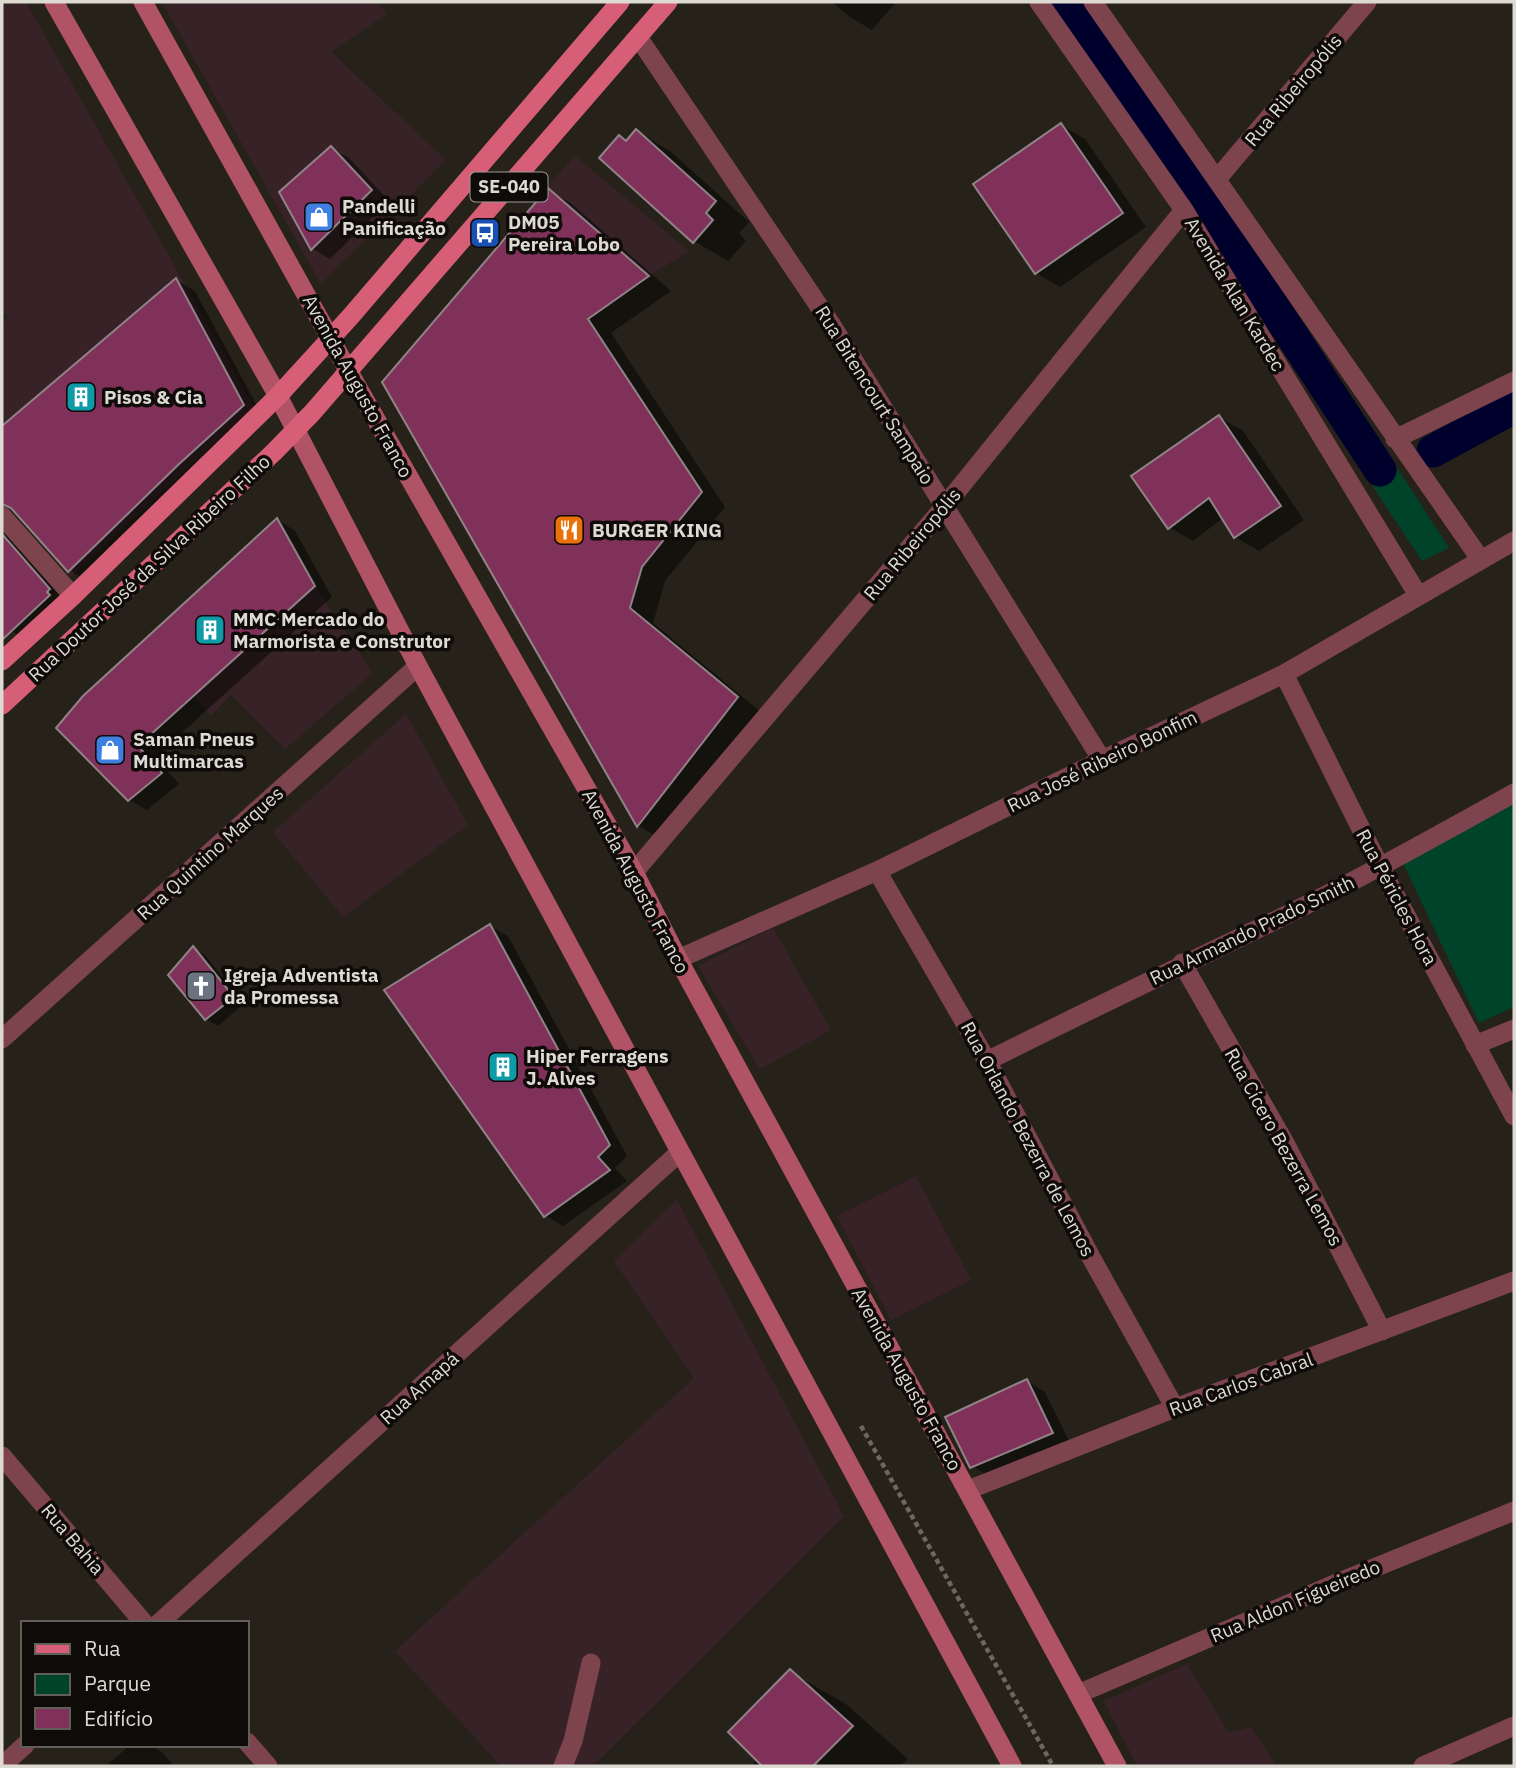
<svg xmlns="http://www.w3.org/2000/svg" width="1516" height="1768" font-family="'IBM Plex Sans',sans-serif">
<rect width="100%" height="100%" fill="#272219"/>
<path fill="#372327" d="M2,2H26L254,407L71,577L2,499V323L8,317L2,311Z
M162,2H378L387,14L331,52L446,160L321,284Z
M575,156L689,251L649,276L548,186Z
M315,586L373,673L285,749L231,695L211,716L193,696Z
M406,714L468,825L343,917L273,832Z
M773,928L831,1030L760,1069L698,966Z
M916,1176L971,1280L891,1320L837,1216Z
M677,1200L844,1516L597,1762L584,1766H501L395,1651L694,1378L614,1261Z
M1187,1664L1229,1733L1251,1727L1277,1766H1137L1104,1701Z"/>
<path fill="#00432b" d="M1398,469L1449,548L1422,561L1372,485Z
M1514,802V1007L1479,1023L1402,861Z"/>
<path fill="#0007" d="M832,2H896L872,30L850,17Z
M1061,125L1085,139L1146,227L1060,287L1036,273Z
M636,131L670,151L749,222L739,233L746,241L728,261L694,241L627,142Z
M331,148L349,158L389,201L330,259L313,249L281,193Z
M548,190L572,204L671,291L611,333L725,507L665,581L653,623L761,712L662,839L638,826L384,382Z
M176,280L195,291L263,417L88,581L69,570L22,507L2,485V428Z
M1219,417L1243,431L1304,520L1259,551L1235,537L1223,518L1193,541L1169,527Z
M278,520L295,531L332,597L155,757L179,784L147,810L129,800L58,728Z
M2,533L14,540L67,600L29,641L11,631L2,620Z
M490,926L508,936L627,1156L615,1168L627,1181L563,1226L545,1215Z
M193,949L205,955L244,1004L218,1026L206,1019L170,975Z
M1027,1381L1045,1392L1070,1443L990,1477L972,1466Z
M790,1672L846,1704L908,1759L900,1766H751L758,1759Z
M130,1745H150L162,1752L174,1766H106Z"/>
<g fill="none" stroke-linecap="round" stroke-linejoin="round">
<path stroke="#00002d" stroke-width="33" d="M1067,2L1198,192L1380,470
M1433,451L1514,407"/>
</g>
<path fill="#803159" stroke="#908388" stroke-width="2" d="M1061,123L1123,213L1035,274L973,184Z
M636,129L716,201L706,213L713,220L693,243L599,158L619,135L626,141Z
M331,146L372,190L311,250L279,192Z
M548,188L649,276L588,319L702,492L642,567L630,608L738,697L637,827L382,382Z
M176,278L244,405L178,465L68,572L11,508L2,504V426Z
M1219,415L1281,506L1234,538L1209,498L1168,529L1131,476Z
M277,518L315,586L138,746L162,773L128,801L56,728L83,696Z
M2,534L50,589L47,592L50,595L2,640Z
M490,924L610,1145L598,1157L610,1170L544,1217L384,990Z
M193,946L234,997L205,1020L168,975Z
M1027,1379L1053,1433L970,1468L945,1417Z
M790,1669L853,1726L813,1766H762L728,1732Z"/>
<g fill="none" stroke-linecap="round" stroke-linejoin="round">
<path stroke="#6c6860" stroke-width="4.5" stroke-dasharray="5 3.5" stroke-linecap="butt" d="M861,1426L1053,1766"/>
<path stroke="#7d444d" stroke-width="19" d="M1039,2L1184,210L1418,595
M1093,2L1481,560
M638,37L831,324L1102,760
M1217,179L1367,2
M1395,439L1514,381
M2,516L73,596
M1284,674L1380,867L1514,1116
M877,871L987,1061L1092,1259L1175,1408
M634,872L944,507L1184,210
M678,959L877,871L1102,760L1284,674L1514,541
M1182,963L1285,1143L1382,1331
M2,1039L418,666
M1475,1045L1514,1029
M987,1061C1083,1013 1179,967 1274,921C1356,881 1435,837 1514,793
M2,1456L144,1623
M968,1490L1175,1408L1514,1281
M159,1623L680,1152
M1078,1694L1337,1583L1514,1511
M247,1742L268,1766
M2,1766L25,1745
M563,1766L573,1741L591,1663
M1423,1766L1514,1726"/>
<path stroke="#b05465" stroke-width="19" d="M54,2L278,396L418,666L1012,1766
M143,2L349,372L634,872L678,959L1117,1766"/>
<path stroke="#d65f77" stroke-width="19" d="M2,661L73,596L278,396L351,316L620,2
M2,705L274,452L312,413L668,2"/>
</g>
<defs>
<g id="shop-square" transform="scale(1.575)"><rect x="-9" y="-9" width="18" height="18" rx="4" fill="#3f7fe0" stroke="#0e0b08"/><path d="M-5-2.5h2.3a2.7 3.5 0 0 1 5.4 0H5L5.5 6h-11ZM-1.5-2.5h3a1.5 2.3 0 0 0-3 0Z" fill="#fff"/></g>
<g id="bus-square" transform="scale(1.575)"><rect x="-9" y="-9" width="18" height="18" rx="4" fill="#1a4fb4" stroke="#0e0b08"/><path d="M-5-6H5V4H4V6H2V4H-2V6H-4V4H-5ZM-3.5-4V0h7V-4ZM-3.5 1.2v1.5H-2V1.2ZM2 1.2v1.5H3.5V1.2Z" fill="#fff"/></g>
<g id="building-square" transform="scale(1.575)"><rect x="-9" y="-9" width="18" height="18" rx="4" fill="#0f9aa8" stroke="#0e0b08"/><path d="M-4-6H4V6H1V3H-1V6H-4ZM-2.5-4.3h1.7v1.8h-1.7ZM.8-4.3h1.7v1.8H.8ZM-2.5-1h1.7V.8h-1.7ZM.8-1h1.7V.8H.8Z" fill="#fff"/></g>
<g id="restaurant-square" transform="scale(1.575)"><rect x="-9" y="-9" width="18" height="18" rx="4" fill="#e8710a" stroke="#0e0b08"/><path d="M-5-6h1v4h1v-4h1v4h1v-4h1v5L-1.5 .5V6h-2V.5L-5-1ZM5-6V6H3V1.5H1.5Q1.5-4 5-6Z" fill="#fff"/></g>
<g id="church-square" transform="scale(1.575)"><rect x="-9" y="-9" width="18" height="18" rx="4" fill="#6b7280" stroke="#0e0b08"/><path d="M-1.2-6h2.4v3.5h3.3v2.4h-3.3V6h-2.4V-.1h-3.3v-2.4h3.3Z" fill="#fff"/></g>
</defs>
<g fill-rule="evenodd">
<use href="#shop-square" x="319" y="217"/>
<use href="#bus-square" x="485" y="233"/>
<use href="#building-square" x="81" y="397"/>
<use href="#restaurant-square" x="569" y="530"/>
<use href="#building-square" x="210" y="630"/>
<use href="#shop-square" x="110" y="750"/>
<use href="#church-square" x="201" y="986"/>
<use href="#building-square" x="503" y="1067"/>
</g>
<g text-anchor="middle" stroke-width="7" stroke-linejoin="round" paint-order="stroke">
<rect fill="#0e0b08" stroke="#9f9c97" stroke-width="2" x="470.5" y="172.5" width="77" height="29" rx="5"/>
<g font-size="18" font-weight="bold" fill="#dddad4">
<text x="509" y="193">SE-040</text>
</g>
<g font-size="19" fill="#dddad4" stroke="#0e0b08">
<text transform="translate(1293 90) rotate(-50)" y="7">Rua Ribeiropólis</text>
<text transform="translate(1235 294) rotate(59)" y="7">Avenida Alan Kardec</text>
<text transform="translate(358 386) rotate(61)" y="7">Avenida Augusto Franco</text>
<text transform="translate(875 395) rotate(58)" y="7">Rua Bitencourt Sampaio</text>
<text transform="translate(912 544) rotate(-50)" y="7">Rua Ribeiropólis</text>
<text transform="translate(149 568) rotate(-43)" y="7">Rua Doutor José da Silva Ribeiro Filho</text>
<text transform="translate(1102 761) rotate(-26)" y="7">Rua José Ribeiro Bonfim</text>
<text transform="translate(210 853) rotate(-42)" y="7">Rua Quintino Marques</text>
<text transform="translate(636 881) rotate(62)" y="7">Avenida Augusto Franco</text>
<text transform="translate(1397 897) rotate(62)" y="7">Rua Péricles Hora</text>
<text transform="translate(1252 930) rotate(-26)" y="7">Rua Armando Prado Smith</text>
<text transform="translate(1028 1139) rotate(62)" y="7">Rua Orlando Bezerra de Lemos</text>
<text transform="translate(1284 1147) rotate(61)" y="7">Rua Cícero Bezerra Lemos</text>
<text transform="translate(907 1379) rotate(61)" y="7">Avenida Augusto Franco</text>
<text transform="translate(1241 1384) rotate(-20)" y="7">Rua Carlos Cabral</text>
<text transform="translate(419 1388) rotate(-42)" y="7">Rua Amapá</text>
<text transform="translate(73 1539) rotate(50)" y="7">Rua Bahia</text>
<text transform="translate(1295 1601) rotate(-23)" y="7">Rua Aldon Figueiredo</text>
</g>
<g font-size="19" font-weight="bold" fill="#dddad4" stroke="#0e0b08" text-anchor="start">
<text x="342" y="213">Pandelli<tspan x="342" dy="22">Panificação</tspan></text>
<text x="508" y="229">DM05<tspan x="508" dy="22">Pereira Lobo</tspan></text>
<text x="104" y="404">Pisos &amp; Cia</text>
<text x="592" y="537">BURGER KING</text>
<text x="233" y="626">MMC Mercado do<tspan x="233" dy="22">Marmorista e Construtor</tspan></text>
<text x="133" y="746">Saman Pneus<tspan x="133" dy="22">Multimarcas</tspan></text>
<text x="224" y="982">Igreja Adventista<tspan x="224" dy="22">da Promessa</tspan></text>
<text x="526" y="1063">Hiper Ferragens<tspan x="526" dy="22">J. Alves</tspan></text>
</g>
</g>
<rect width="1516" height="1768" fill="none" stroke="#dddad4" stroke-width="7"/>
<rect x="21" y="1621" width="228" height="126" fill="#0e0b08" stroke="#615e5a" stroke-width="2"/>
<rect x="35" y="1644" width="35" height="10" fill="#d65f77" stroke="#615e5a" stroke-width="2"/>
<text x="84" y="1656" font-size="21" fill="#dddad4">Rua</text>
<rect x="35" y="1674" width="35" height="21" fill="#00432b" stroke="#615e5a" stroke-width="2"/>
<text x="84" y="1691" font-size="21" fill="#dddad4">Parque</text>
<rect x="35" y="1708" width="35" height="21" fill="#803159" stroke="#615e5a" stroke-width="2"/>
<text x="84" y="1726" font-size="21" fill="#dddad4">Edifício</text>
</svg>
